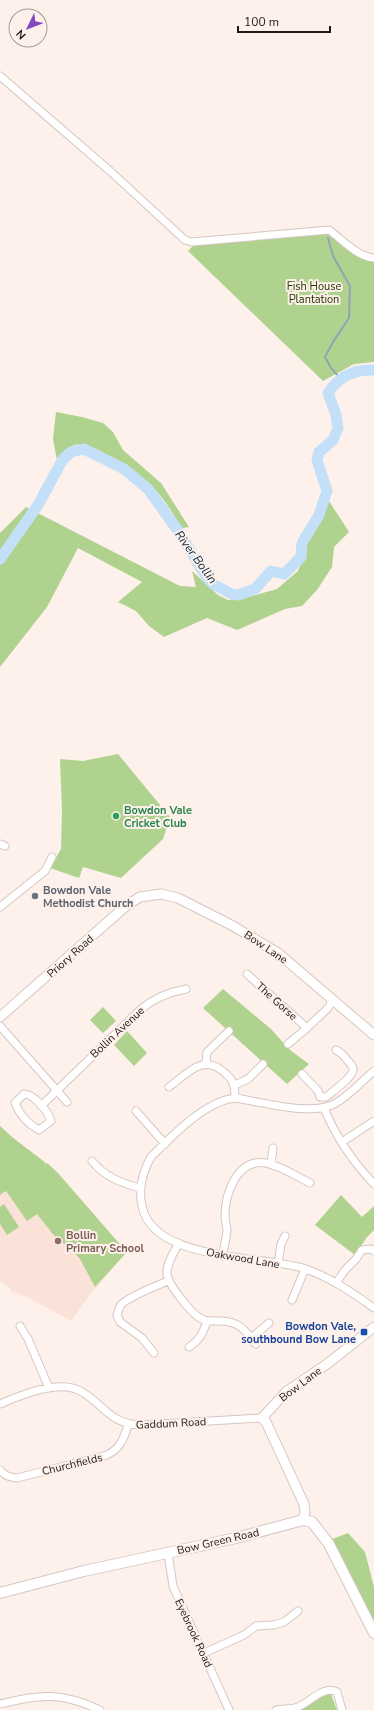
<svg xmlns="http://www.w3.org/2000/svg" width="374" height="1710" font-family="'Nunito Sans',sans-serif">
<rect width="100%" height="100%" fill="#fef1eb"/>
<path fill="#fae2d9" d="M47,1163L61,1176L126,1253L89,1296L71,1321L25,1296L11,1291L10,1288L0,1281V1195Z"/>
<path fill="#b0d28f" d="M328,232L374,260V362L354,364L323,381L188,251L196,243Z
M56,412L82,417L103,423L113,432L123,450L161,483L189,527L182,528C174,516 166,501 156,491C143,478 92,440 75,445C66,447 62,453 57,460L53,439Z
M329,501L349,532L334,547L332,567L317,590L302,606L285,609L237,630L207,618L164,637L149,626L136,611L118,602L142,582L78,548L47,607L0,667V533L26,507L180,586L196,587L192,571L218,595L228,600L245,598L277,589L298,571L304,556V543L315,530Z
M118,754L170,817L163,839L121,878L83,867L79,878L50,868L61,849L62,811L60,759L83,761Z
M223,989L271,1029L290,1050L309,1064L287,1084L203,1008Z
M103,1007L116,1021L103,1033L90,1020Z
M127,1031L147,1053L134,1066L114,1045Z
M0,1126L12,1137L46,1163L43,1166L47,1163L57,1172L125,1250L126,1253L95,1287L80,1259L71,1249L60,1241L52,1233L37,1214L27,1221L6,1191L0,1195Z
M341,1195L362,1217L374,1206V1230L367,1237L355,1255L315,1225Z
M4,1204L19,1227L7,1235L0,1224V1207Z
M348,1533L365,1552L374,1587V1630L330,1540Z
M325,1693L331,1694L337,1710H296Z"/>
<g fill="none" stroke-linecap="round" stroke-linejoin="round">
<path stroke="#92a4b4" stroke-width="2" d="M328,238L333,256L350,286L349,318L333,342L325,357L331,368L340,378"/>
<path stroke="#c3e0f8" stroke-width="11" d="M0,559L38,505L63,459L71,452L84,449L124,469L148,489L181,535L205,575L213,584L232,594L238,595L255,589L271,571L284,574L301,557L302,543L319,515L327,491L317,460L319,452L333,440L338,428L336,415L328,393C339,376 354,369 374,370"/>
<g stroke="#d6c6c0" stroke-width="9">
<path id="minor" d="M0,76L110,171L185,240L192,242L329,230C343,240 356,256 374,258
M0,844L5,846
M0,907L45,871L52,857
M247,974L307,1028L329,1007L332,999
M0,1026L67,1102
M288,1044L307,1028
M206,1063L207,1052L229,1031
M374,1071C362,1081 350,1095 336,1103C312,1117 263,1102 235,1098C204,1102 173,1135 151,1157C142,1173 138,1188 142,1206C153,1262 263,1255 306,1269C331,1278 353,1293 374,1308
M302,1074L318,1091L320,1097H326C332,1092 355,1076 353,1068C352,1065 349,1062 347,1060C344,1056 341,1052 336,1050
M235,1085L248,1079L263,1064
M169,1087C188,1073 203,1053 225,1073C234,1080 235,1087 235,1098
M24,1094C34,1094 48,1111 51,1121L39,1130C28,1124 20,1116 15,1103Z
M41,1106L141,1009C154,998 170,992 186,989
M324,1108C335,1135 353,1162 374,1184
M136,1111L165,1144
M342,1142L374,1121
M92,1161C105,1177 121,1183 140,1188
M271,1164L273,1148
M179,1243C174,1252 166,1264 167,1274C168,1284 192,1315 202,1319C207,1322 213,1321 220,1321C239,1321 245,1330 256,1344
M222,1256C224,1248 226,1239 227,1231C227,1226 225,1221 225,1216C225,1194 237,1158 266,1163C281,1166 296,1176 310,1183
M278,1264L281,1244L285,1236
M336,1283L345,1270L356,1259L362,1250L371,1249L374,1251
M292,1300L305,1269
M20,1326L28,1339L49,1388
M251,1338L269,1323
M189,1347C200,1340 203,1333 207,1321
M154,1353L142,1338L120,1322L117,1315C118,1312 119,1309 120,1306C126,1298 158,1285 168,1281
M0,1404C21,1395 61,1378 82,1392C107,1407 109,1424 142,1425L262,1418
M0,1470C5,1476 9,1477 17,1478L104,1456C119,1451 124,1439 128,1425
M168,1553L173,1586L229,1710
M204,1653L244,1635L256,1626L273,1625L284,1622L298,1611
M0,1704C40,1694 62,1692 100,1710
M276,1710C283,1708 292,1710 298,1707C310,1702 324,1685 337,1692L342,1710"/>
</g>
<g stroke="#d6c6c0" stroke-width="11">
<path id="tertiary" d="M0,1017L127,905L140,897L161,894L178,898L233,926L278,953L374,1035
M303,1520L305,1512L304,1504L266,1422L262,1418L286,1392L327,1364L374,1327"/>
</g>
<g stroke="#d6c6c0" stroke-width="12">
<path id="secondary" d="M0,1593L84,1571L236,1538L303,1520L312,1522L329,1544L374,1633"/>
</g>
<use href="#minor" stroke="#fff" stroke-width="7"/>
<use href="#tertiary" stroke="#fff" stroke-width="9"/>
<use href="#secondary" stroke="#fff" stroke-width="10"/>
</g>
<circle fill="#2e9e5b" stroke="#fef1eb" stroke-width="1.5" cx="116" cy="816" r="4"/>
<circle fill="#6b7280" stroke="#fef1eb" stroke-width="1.5" cx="35" cy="896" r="4"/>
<circle fill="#8d6e63" stroke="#fef1eb" stroke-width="1.5" cx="58" cy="1241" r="4"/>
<rect fill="#1a4fb4" stroke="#fef1eb" stroke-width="1.5" x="360" y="1328" width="8" height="8" rx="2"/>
<g text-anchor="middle" stroke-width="4" stroke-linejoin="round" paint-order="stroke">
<g font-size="11" fill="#223800" stroke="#fef1eb">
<text x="314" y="290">Fish House<tspan x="314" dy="13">Plantation</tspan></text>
</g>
<g font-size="11" font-weight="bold" fill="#27864d" stroke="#fef1eb" text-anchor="start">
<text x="124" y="814">Bowdon Vale<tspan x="124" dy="13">Cricket Club</tspan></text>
</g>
<g font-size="11" font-weight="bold" fill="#5b616d" stroke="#fef1eb" text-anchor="start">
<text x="43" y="894">Bowdon Vale<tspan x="43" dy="13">Methodist Church</tspan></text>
</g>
<g font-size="11" fill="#1e1816" stroke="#fef1eb">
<text transform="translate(266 947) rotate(34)" y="4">Bow Lane</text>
<text transform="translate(70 956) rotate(-42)" y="4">Priory Road</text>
<text transform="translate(277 1001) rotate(42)" y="4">The Gorse</text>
<text transform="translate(117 1032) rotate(-43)" y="4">Bollin Avenue</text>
<text transform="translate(243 1258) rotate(10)" y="4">Oakwood Lane</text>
<text transform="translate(300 1384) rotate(-37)" y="4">Bow Lane</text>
<text transform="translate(171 1423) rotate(-3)" y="4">Gaddum Road</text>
<text transform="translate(72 1464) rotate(-14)" y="4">Churchfields</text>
<text transform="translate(218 1541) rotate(-13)" y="4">Bow Green Road</text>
<text transform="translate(194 1633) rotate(65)" y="4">Eyebrook Road</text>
</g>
<g font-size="11" font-weight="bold" fill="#785e54" stroke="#fef1eb" text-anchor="start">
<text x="66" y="1239">Bollin<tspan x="66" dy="13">Primary School</tspan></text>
</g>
<g font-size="11" font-weight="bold" fill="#164399" stroke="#fef1eb" text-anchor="end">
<text x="356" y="1330">Bowdon Vale,<tspan x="356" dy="13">southbound Bow Lane</tspan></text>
</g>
<g font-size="12" font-style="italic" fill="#092c43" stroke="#fef1eb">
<text transform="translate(196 557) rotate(54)" y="4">River Bollin</text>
</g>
</g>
<g transform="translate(28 28) rotate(227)"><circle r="19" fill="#fef1eb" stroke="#a49a96"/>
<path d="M0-3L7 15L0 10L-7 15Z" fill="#8547bd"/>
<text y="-6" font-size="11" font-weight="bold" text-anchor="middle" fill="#1e1816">N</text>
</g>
<path d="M238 26v6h92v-6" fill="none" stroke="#1e1816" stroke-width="2"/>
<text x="244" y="26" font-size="12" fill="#1e1816" stroke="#fef1eb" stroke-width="3" paint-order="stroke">100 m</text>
</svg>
